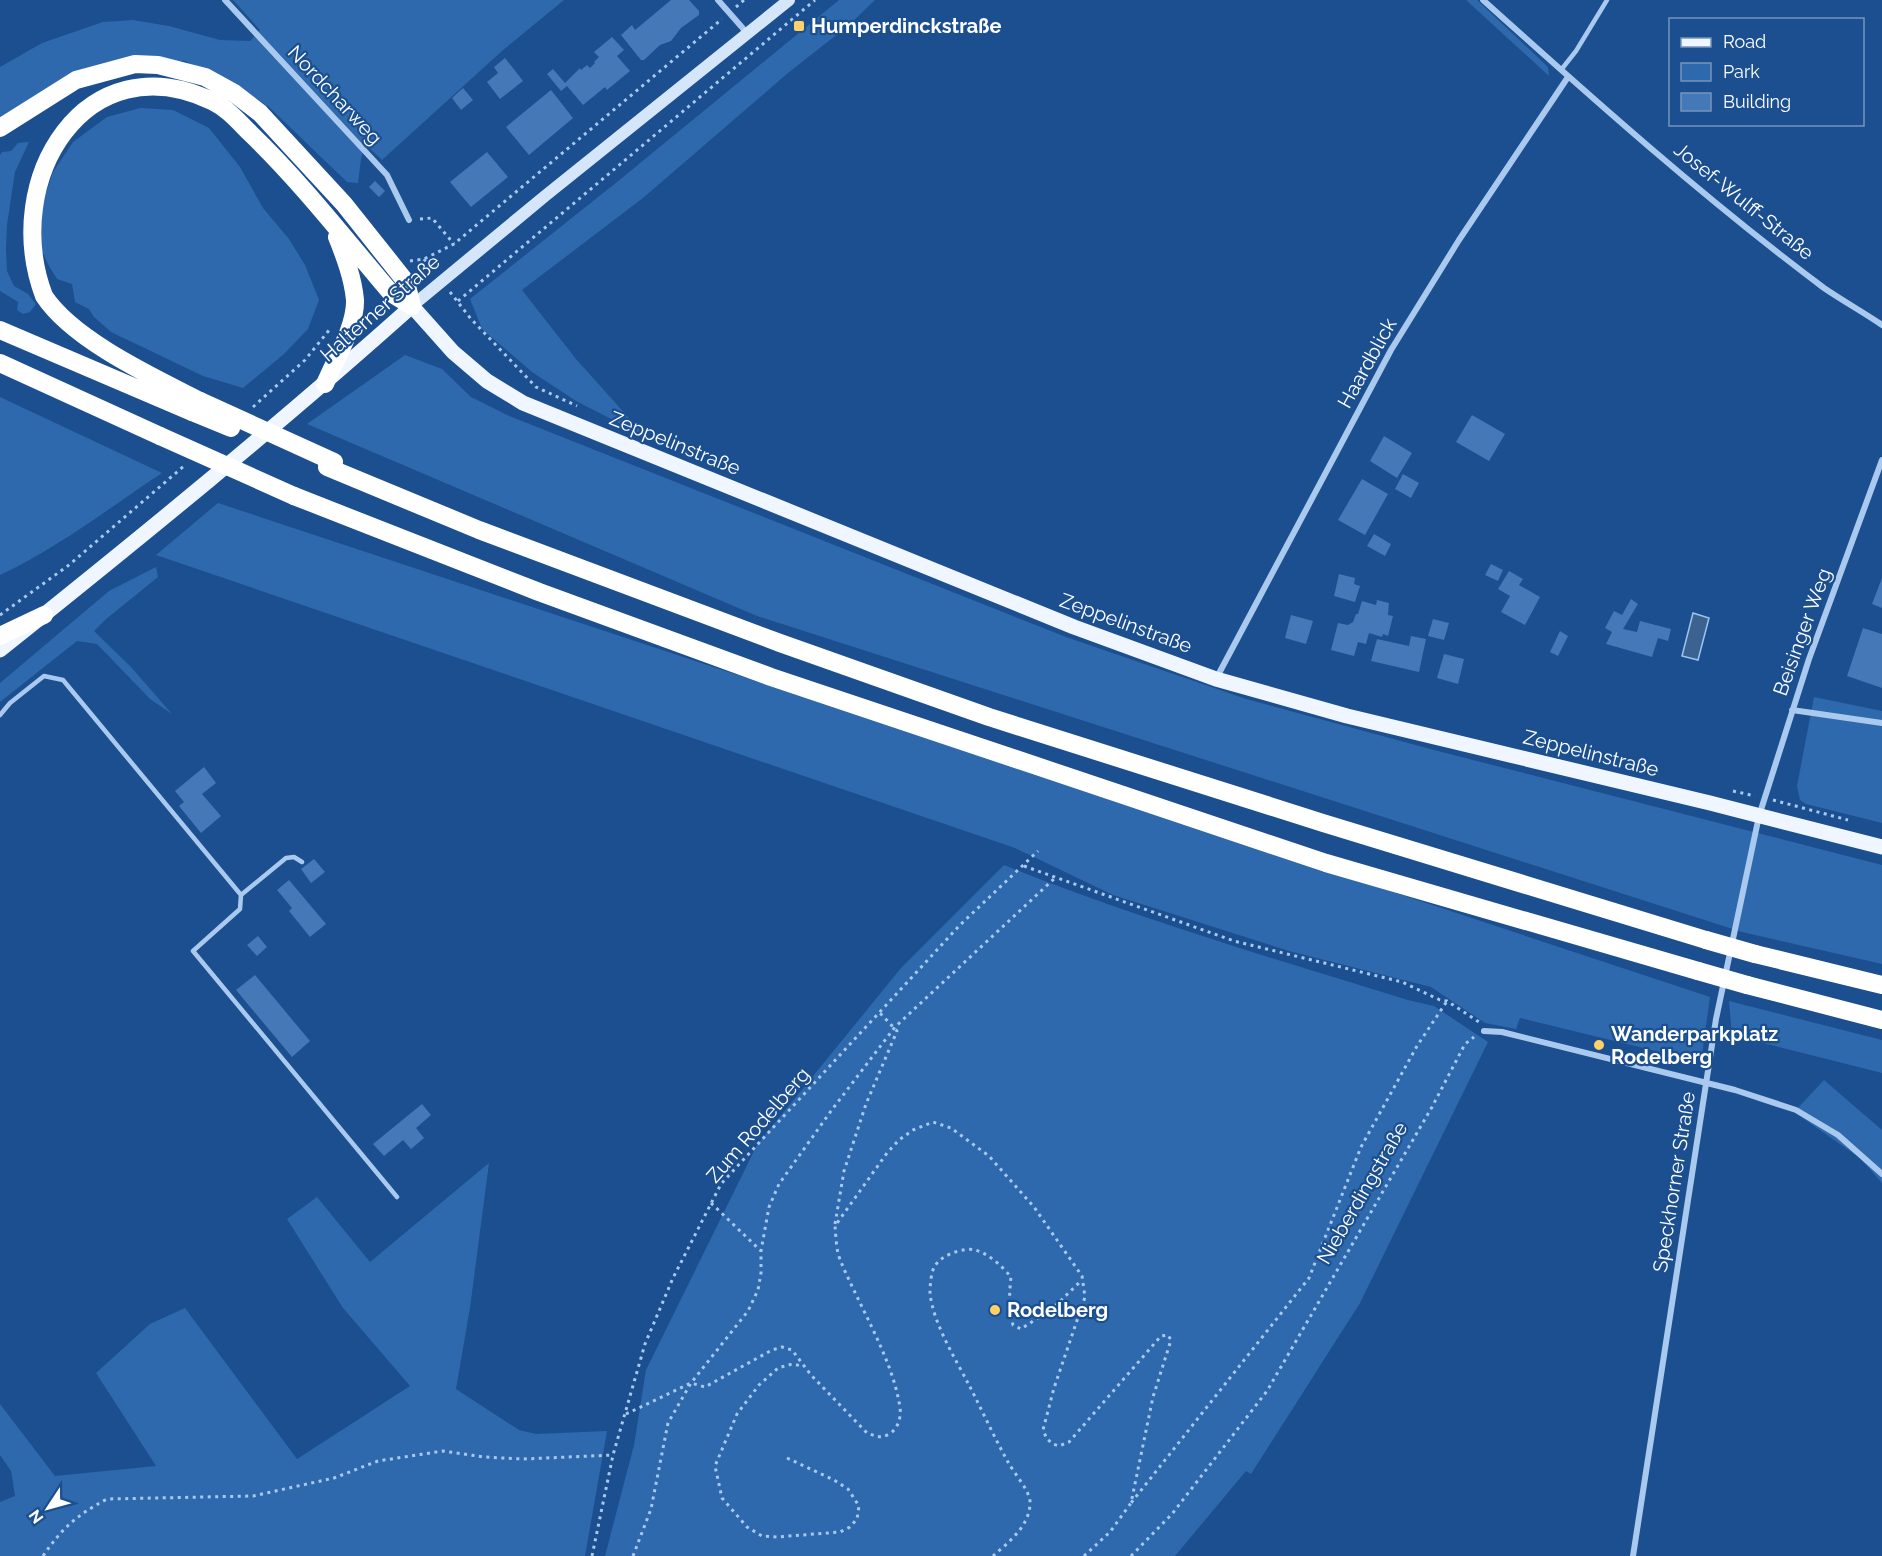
<svg xmlns="http://www.w3.org/2000/svg" width="1882" height="1556" font-family="Raleway,sans-serif">
<rect width="100%" height="100%" fill="#1b4f8f"/>
<path fill="#2e69ad" d="M233,0H564L502,51L382,160L365,144L361,159L358,183L347,182L269,107L249,94L185,61L135,60L0,118V67L42,43L103,22L133,20L169,26L220,40L250,41L260,30Z
M839,0H875L849,25L788,73L643,198L522,290L576,359L646,437L576,401L532,372L482,329L470,299L617,182Z
M1466,0H1477L1548,67L1549,76Z
M140,108L173,110L209,128L240,167L263,208L289,239L305,265L319,300L308,329L284,354L243,388L203,376L111,332L94,317L89,309L75,302L72,284L57,279L49,266L37,240L42,205L53,172L73,142L107,117Z
M29,142L15,172L7,225L6,249L7,271L14,286L28,294L36,304L30,312L23,314L17,310L18,302L0,291V155L2,152L11,151L18,143Z
M405,355L442,369L471,397L507,415L1066,637L1246,699L1434,750L1882,865V964L1742,932L757,616L307,424Z
M0,397L162,473C109,508 58,548 0,575Z
M218,503L1710,997L1701,1062L1520,1018L1516,1029L1485,1023L1431,987L1289,951L1113,895L1015,848L156,555Z
M156,567L158,577L105,620L94,631L131,667L172,714L150,699L97,644L77,641L0,702V683L109,591Z
M1814,697L1882,711V823L1806,804L1800,800L1797,786Z
M1004,865C1135,918 1272,958 1408,1000L1434,1006L1488,1042L1360,1303L1251,1474L1246,1471L1175,1556H605L634,1445L646,1370L757,1145L901,968Z
M1729,1001L1882,1040V1073L1732,1035Z
M1824,1080L1882,1130V1183L1860,1158L1794,1112Z
M489,1163L470,1308L456,1389L519,1430L536,1434L607,1431L585,1556H0V1502L15,1496L11,1471L0,1455V1404L55,1476L156,1466L96,1373L150,1324L185,1308L297,1459L410,1386L343,1308L287,1219L317,1197L370,1262Z"/>
<path fill="#3c6290" stroke="#9cc4f0" stroke-width="1.5" d="M1693,613L1709,618L1698,660L1682,656Z"/>
<path fill="#4478b7" d="M671,0H689L699,11V15L681,28L671,41L660,45L644,60H641L621,35L632,25L635,30Z
M612,37L624,50L617,56L630,71L607,90L605,87L583,105L567,86L561,91L547,74L553,69L565,83L580,68L581,70L587,65L590,68L595,63L594,62L599,57L594,52Z
M505,58L523,81L500,99L487,82L498,73L494,67Z
M463,88L473,100L461,110L452,98Z
M551,90L573,118L529,155L506,127Z
M487,152L508,177L471,207L450,182Z
M375,181L385,191L379,197L369,187Z
M1472,415L1505,434L1489,461L1456,442Z
M1384,436L1412,453L1397,478L1370,461Z
M1403,474L1419,483L1411,498L1395,489Z
M1362,479L1388,494L1365,535L1338,520Z
M1374,534L1391,544L1385,556L1367,546Z
M1491,564L1503,570L1498,581L1485,575Z
M1509,571L1523,579L1519,585L1540,597L1525,625L1501,612L1510,596L1498,589Z
M1339,574L1355,578L1354,584L1360,586L1355,602L1334,596Z
M1882,578V608L1872,604Z
M1631,599L1638,604L1623,629L1637,632L1640,621L1671,629L1668,641L1658,638L1652,657L1606,644L1612,632L1605,628L1614,611L1622,615Z
M1377,600L1389,603L1388,615L1393,616L1388,636L1383,634L1382,637L1369,633L1366,644L1358,642L1354,656L1331,650L1338,623L1348,625L1353,622L1356,614H1358L1362,601L1376,605Z
M1291,615L1313,621L1306,644L1285,638Z
M1433,619L1449,623L1444,640L1428,636Z
M1863,628L1882,634V688L1847,676Z
M1560,631L1568,636L1558,656L1550,652Z
M1411,636L1426,639L1419,672L1371,661L1377,639L1409,646Z
M1444,654L1464,659L1458,684L1437,678Z
M204,767L216,783L202,794L221,816L201,833L179,806L184,802L175,791Z
M314,859L325,872L311,883L301,869Z
M289,880L326,924L310,937L289,911L292,908L277,890Z
M258,936L267,947L257,956L247,945Z
M255,975L310,1041L292,1057L236,990Z
M422,1104L431,1115L416,1128L424,1138L411,1149L403,1140L384,1156L373,1144Z"/>
<g fill="none" stroke-linecap="round" stroke-linejoin="round">
<path stroke="#a9c9ee" stroke-width="3" stroke-dasharray="3 4.5" stroke-linecap="butt" d="M736,7L744,0
M420,219L432,218L454,244
M424,259L432,270
M410,261L424,259L454,244L722,19
M450,292L471,319L536,387L577,406
M458,301L815,0
M253,407L305,360L330,329
M0,615L69,565L184,466
M1733,791L1755,796
M1773,800L1848,820
M1024,866L1234,941L1402,982L1440,1000L1447,1001L1479,1022
M711,1203L761,1251
M835,1224L844,1171L866,1104L897,1031L879,1012
M626,1414L691,1383L705,1387L772,1350L782,1347L792,1350L811,1375L867,1433C875,1436 881,1439 889,1434C900,1428 902,1413 899,1402C891,1357 859,1305 841,1262C836,1251 836,1237 835,1226L887,1153L899,1140L913,1130L933,1122L951,1128L989,1156L1034,1207L1082,1276L1085,1297L1054,1388L1043,1430L1047,1439L1053,1444L1059,1446L1069,1442L1161,1336L1168,1335L1171,1340L1153,1397L1131,1503L1309,1278L1361,1147L1417,1046L1447,1001
M787,1458L834,1480L848,1489L859,1506L857,1519L850,1527L840,1532L777,1537L762,1536L747,1527L722,1498L715,1466L737,1414L759,1385L778,1368L792,1364L802,1366
M43,1556C62,1528 77,1515 107,1499L253,1496L334,1478L378,1461L443,1451L484,1457L523,1459L613,1455
M592,1556L613,1455L645,1344L673,1278L721,1184L960,925L1038,851
M633,1556L651,1509L668,1423L691,1383L748,1311L758,1290L761,1273V1251L769,1207L779,1184L831,1111L895,1027L1056,877
M993,1556C1009,1542 1031,1525 1030,1501C1029,1490 1014,1473 1008,1462C994,1437 982,1410 969,1385C955,1358 933,1323 930,1293C930,1286 931,1271 935,1266C941,1255 964,1247 975,1250C988,1253 1003,1267 1011,1277C1009,1294 1009,1308 1013,1325L1021,1329L1053,1308L1082,1280
M1084,1556L1110,1532L1131,1503
M1131,1556L1172,1514L1267,1391L1432,1107L1465,1044L1474,1037"/>
<path stroke="#a9c9ee" stroke-width="4.5" d="M1561,70L1576,51L1607,0
M0,715L10,703L44,676L63,680L241,895L240,909L193,951L397,1197
M241,895L286,858L294,857L302,862"/>
<path stroke="#a9c9ee" stroke-width="6" d="M225,0L387,175L409,220
M718,0L747,33
M1483,0C1593,99 1705,199 1824,288C1843,301 1863,312 1882,325
M1216,679L1391,350L1459,240L1568,77
M1792,710L1882,723
M1484,1031L1502,1032L1735,1090L1796,1110L1838,1135L1882,1174
M1633,1556L1716,1019L1759,816L1809,659L1882,460"/>
<path stroke="#d6e6fa" stroke-width="12" d="M412,306L545,196L789,0"/>
<path stroke="#f0f6ff" stroke-width="15" d="M0,650C140,538 279,425 412,306L453,352L487,381L523,403L1074,627L1216,679L1347,716L1710,803L1882,847"/>
<path stroke="#fff" stroke-width="18" d="M0,128L76,80L135,64L158,65L205,77L234,93L260,113L344,204L406,282L412,306
M0,330L192,412
M0,363L160,436
M325,384C335,360 356,326 355,300C353,278 345,257 337,237
M200,401C153,377 73,340 44,296C0,179 86,41 212,101C227,108 239,122 250,133C301,182 345,239 391,293L412,306
M327,467L479,530L780,643L989,717L1323,823L1706,940
M294,496L539,592L771,677L1326,863L1698,971
M0,636L44,615
M1755,954L1882,985
M1747,985L1882,1020"/>
<path stroke="#fff" stroke-width="18" d="M200,401L334,462
M192,412L231,428
M160,436L294,496
M1706,940L1755,954
M1698,971L1747,985"/>
</g>
<g fill="#ffd166" stroke="#1b4f8f" stroke-width="2">
<rect x="793" y="20" width="12" height="12" rx="3"/>
<circle cx="1599" cy="1045" r="6"/>
<circle cx="995" cy="1310" r="6"/>
</g>
<g text-anchor="middle" stroke-width="4.5" stroke-linejoin="round" paint-order="stroke">
<g font-size="20" font-weight="bold" fill="#fff" stroke="#1b4f8f" text-anchor="start">
<text x="811" y="33">Humperdinckstraße</text>
<text x="1611" y="1041">Wanderparkplatz<tspan x="1611" dy="23">Rodelberg</tspan></text>
<text x="1007" y="1317">Rodelberg</text>
</g>
<g font-size="20" fill="#fff" stroke="#1b4f8f">
<text transform="translate(335 95) rotate(47)" y="7">Nordcharweg</text>
<text transform="translate(1744 201) rotate(39)" y="7">Josef-Wulff-Straße</text>
<text transform="translate(380 308) rotate(-41)" y="7">Halterner Straße</text>
<text transform="translate(1367 363) rotate(-61)" y="7">Haardblick</text>
<text transform="translate(675 443) rotate(22)" y="7">Zeppelinstraße</text>
<text transform="translate(1126 623) rotate(20)" y="7">Zeppelinstraße</text>
<text transform="translate(1802 632) rotate(-70)" y="7">Beisinger Weg</text>
<text transform="translate(1591 753) rotate(14)" y="7">Zeppelinstraße</text>
<text transform="translate(758 1125) rotate(-49)" y="7">Zum Rodelberg</text>
<text transform="translate(1674 1182) rotate(-81)" y="7">Speckhorner Straße</text>
<text transform="translate(1362 1193) rotate(-60)" y="7">Nieberdingstraße</text>
</g>
</g>
<rect x="1669" y="18" width="195" height="108" fill="#1b4f8f" stroke="#7695bc" stroke-width="1.5"/>
<rect x="1681" y="38" width="30" height="9" fill="#f0f6ff" stroke="#7695bc" stroke-width="1.5"/>
<text x="1723" y="48" font-size="18" fill="#ffffff">Road</text>
<rect x="1681" y="63" width="30" height="18" fill="#2e69ad" stroke="#7695bc" stroke-width="1.5"/>
<text x="1723" y="78" font-size="18" fill="#ffffff">Park</text>
<rect x="1681" y="93" width="30" height="18" fill="#4478b7" stroke="#7695bc" stroke-width="1.5"/>
<text x="1723" y="108" font-size="18" fill="#ffffff">Building</text>
<g transform="translate(48 1508) rotate(234)" stroke="#1b4f8f" stroke-width="4.5" paint-order="stroke">
<path d="M0-4.5L10 22L0 15L-10 22Z" fill="#ffffff"/>
<text y="-9" font-size="16" font-weight="bold" text-anchor="middle" fill="#ffffff">N</text>
</g>
</svg>
